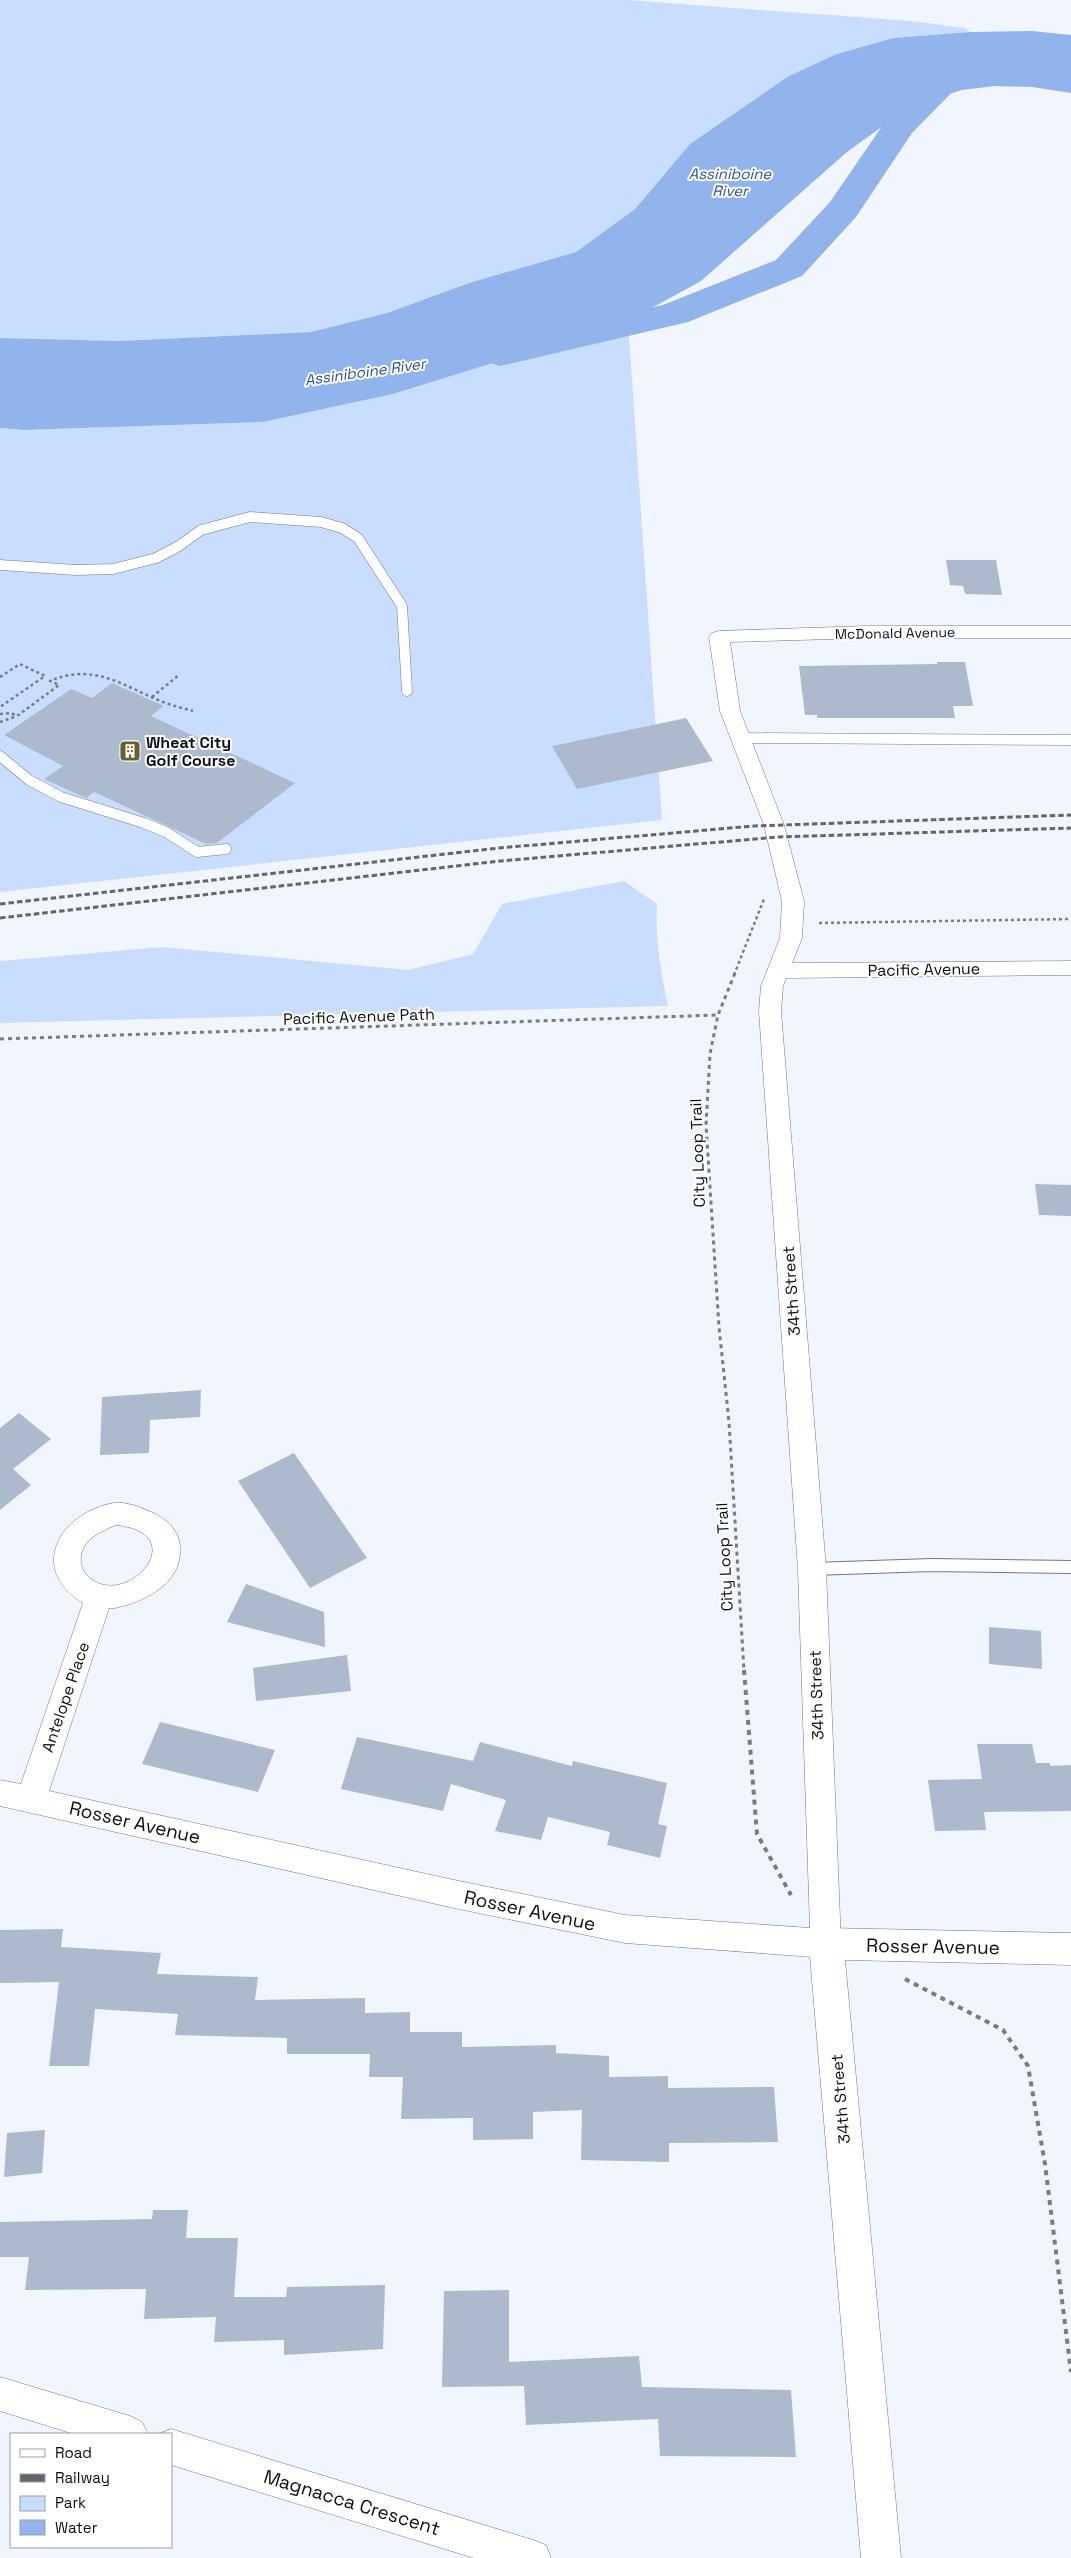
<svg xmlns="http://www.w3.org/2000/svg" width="1071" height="2558" font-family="'Space Grotesk',sans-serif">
<rect width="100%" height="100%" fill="#f0f5fe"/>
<path fill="#c9deff" d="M0,0H627L911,21L965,28L970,32L893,38L837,54L690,144L635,209L576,252L469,283L387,313L311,332L120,341L0,338Z
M628,321L662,820L0,892V428L23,430L263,422L393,394Z
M624,881L657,904C655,940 661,972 668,1006L0,1023V961L162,947L408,970L473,954L502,904Z"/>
<path fill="#91b4ed" d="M1032,31L1071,35V93L1032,87L994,86L962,90L912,105L847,152L701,281L628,321L393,394L263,422L23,430L0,428V338L120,341L311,332L387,313L469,283L576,252L635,209L690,144L789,76L837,54L893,38L970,32Z"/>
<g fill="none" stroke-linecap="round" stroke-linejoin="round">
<path fill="#91b4ed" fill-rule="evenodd" d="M1071,37V57L1017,61L965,79L912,133L856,217L802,276L688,322L500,366L486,362L481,354L486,346L663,305L776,260L830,202L887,119L941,65L1013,42Z"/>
</g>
<path fill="#adbace" d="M946,560H996L1002,595L965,594L963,586L950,585Z
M937,662H965L973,706H953L955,718H817V715H805L799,666L937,664Z
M112,683L164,706L151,716L295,783L217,843L206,844L94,792L86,798L44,779L63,766L4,735L71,689L92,698Z
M686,718L713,761L577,789L552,746Z
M1035,1184L1071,1185V1216L1039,1215Z
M201,1390L200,1417L150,1420L149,1453L100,1455L102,1397Z
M19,1413L51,1439L13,1469L31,1485L0,1510V1428Z
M294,1453L367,1558L310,1588L238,1481Z
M246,1584L324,1612L325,1647L227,1622Z
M989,1627L1041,1631L1042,1669L989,1664Z
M347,1655L351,1691L256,1701L253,1668Z
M160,1722L275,1750L258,1792L142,1764Z
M357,1737L473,1761L480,1742L572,1766L573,1761L667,1783L658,1824L667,1826L660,1858L607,1845L610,1832L548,1817L541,1840L495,1831L506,1800L451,1784L443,1811L341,1789Z
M977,1744H1032L1036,1763H1050V1766L1071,1765V1811L984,1812L986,1830L935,1831L928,1780L982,1779Z
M63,1929L61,1947L161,1953L157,1974L258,1977L255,2000L365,1998V2013L410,2012V2032H462V2047L556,2045V2053L609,2056V2077L668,2076V2088L774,2087L778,2142L669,2143V2162L581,2160L582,2110L533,2112V2139L473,2140V2118L401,2119L403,2077H369L370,2054H287V2038L175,2035L178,2014L95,2009L89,2066H49L59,1982L0,1983V1930Z
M45,2130L42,2173L4,2177L7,2133Z
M153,2210H188L186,2238H238L234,2297H286L287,2287L385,2285L383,2349L284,2355V2340L214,2342L216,2317L144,2319L146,2289L25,2290L29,2257H0V2222L152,2219Z
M509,2290V2362L639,2356L642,2387L791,2390L796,2457L660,2456L658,2419L526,2425L524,2386L442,2387L444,2291Z"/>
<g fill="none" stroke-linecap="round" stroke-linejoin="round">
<g stroke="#6d798c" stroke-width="11">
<path id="lane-far1" d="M0,565L76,570L113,569L156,558L179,546L201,530L250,517L321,522L342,528L358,538L402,606L407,691
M742,738L1071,740
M0,756L29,780L61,797L144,823L166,832L197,852L226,849"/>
</g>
<g stroke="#6d798c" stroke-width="14">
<path id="lane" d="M812,1569L932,1565L1071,1567"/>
</g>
<g stroke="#6d798c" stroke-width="1">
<path id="street" d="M867,626H1071V638H867L730,642L740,711L784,825L804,901L802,938L792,963L1071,961V975L786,978L783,986L781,1011L826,1569L841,1944L837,1954L826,1958L625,1943L454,1908L0,1806V1780L21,1784L83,1603C27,1569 60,1512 114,1503C126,1501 141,1508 151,1512C166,1518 180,1531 180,1548C182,1579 153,1597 127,1605C121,1606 115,1609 109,1608L49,1791L454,1880L625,1915L810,1928L798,1569L759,1011L761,986L780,938L782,901L764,825L720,711L709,637L712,633L719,631ZM116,1525C192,1533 132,1604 94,1581C87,1577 83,1572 81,1564C78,1541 99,1532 116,1525Z
M0,2377L130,2416L142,2422L148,2434H74L0,2411Z
M171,2429L533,2540L546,2545L551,2558H474L171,2465V2434H159Z"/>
</g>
<g stroke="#6d798c" stroke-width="1">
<path id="secondary" d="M826,1928L1071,1933V1965L845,1960L901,2558H861L809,1944L814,1933Z"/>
</g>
<path stroke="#787d85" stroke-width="2.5" stroke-dasharray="3 3" stroke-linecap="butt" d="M0,677L20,664L45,676L0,707
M152,697L180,674
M0,714L11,713L17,716L59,685L50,681C94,662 123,686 163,702C173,706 183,708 193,711
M0,722L17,716
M819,923L1071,919
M734,975L764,899"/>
<path stroke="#787d85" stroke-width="3" stroke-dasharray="4 4" stroke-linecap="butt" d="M735,973L718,1015L710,1054L706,1125L719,1327L729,1422L744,1671
M0,1039L718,1015"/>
<path stroke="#787d85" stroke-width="4" stroke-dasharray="5 5" stroke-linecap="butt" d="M744,1670L757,1834L791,1895
M905,1979L1003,2030L1028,2066L1045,2164L1071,2372"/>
<use href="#lane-far1" stroke="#fff" stroke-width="10"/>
<use href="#lane" stroke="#fff" stroke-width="12"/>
<use href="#street" fill="#fff" fill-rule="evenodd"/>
<use href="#secondary" fill="#fff" fill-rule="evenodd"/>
<path stroke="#61666e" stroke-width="3" stroke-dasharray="5.5 3" stroke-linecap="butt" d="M0,904L499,848L754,826L1071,815
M0,918L500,861L778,837L1071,828"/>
</g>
<defs>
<g id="building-square" transform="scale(1.125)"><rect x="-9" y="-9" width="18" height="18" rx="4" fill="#66612d" stroke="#fff"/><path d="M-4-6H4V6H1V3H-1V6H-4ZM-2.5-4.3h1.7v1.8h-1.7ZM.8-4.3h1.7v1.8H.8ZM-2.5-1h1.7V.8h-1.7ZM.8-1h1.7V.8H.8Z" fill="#fff"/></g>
</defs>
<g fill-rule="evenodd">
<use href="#building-square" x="130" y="751"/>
</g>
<g text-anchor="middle" stroke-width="4" stroke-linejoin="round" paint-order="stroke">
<g font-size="14" fill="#0b0f16" stroke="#fff">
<text transform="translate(895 633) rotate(-1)" y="5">McDonald Avenue</text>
</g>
<g font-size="15" font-style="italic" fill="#2a5397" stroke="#fff">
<text x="730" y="179">Assiniboine<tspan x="730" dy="17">River</tspan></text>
<text transform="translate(365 372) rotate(-8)" y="5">Assiniboine River</text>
</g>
<g font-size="16" font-weight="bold" fill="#0b0f16" stroke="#fff" text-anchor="start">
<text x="146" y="748">Wheat City<tspan x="146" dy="18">Golf Course</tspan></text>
</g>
<g font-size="16" fill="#0b0f16" stroke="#fff">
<text transform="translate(924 969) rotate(-1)" y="6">Pacific Avenue</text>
<text transform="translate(359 1016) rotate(-2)" y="6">Pacific Avenue Path</text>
<text transform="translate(697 1153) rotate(-92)" y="6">City Loop Trail</text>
<text transform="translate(791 1291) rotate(-94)" y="6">34th Street</text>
<text transform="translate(724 1557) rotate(-93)" y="6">City Loop Trail</text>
<text transform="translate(816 1695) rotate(-92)" y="6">34th Street</text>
<text transform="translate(65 1697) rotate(-71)" y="6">Antelope Place</text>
<text transform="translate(840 2099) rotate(-95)" y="6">34th Street</text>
</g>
<g font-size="19" fill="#0b0f16" stroke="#fff">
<text transform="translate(135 1822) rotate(13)" y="7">Rosser Avenue</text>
<text transform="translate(530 1910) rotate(12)" y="7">Rosser Avenue</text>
<text transform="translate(933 1946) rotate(1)" y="7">Rosser Avenue</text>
<text transform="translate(352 2502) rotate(17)" y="7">Magnacca Crescent</text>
</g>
</g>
<rect x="10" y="2433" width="162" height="115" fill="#ffffff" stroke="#9d9fa2"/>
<rect x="20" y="2449" width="25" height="8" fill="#ffffff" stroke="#9d9fa2"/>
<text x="55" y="2458" font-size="15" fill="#0b0f16">Road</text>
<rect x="20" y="2474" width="25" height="8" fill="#61666e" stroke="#9d9fa2"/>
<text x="55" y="2483" font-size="15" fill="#0b0f16">Railway</text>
<rect x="20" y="2496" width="25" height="15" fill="#c9deff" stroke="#9d9fa2"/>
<text x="55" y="2508" font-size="15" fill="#0b0f16">Park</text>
<rect x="20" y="2520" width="25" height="15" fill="#91b4ed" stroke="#9d9fa2"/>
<text x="55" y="2533" font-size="15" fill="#0b0f16">Water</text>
</svg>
